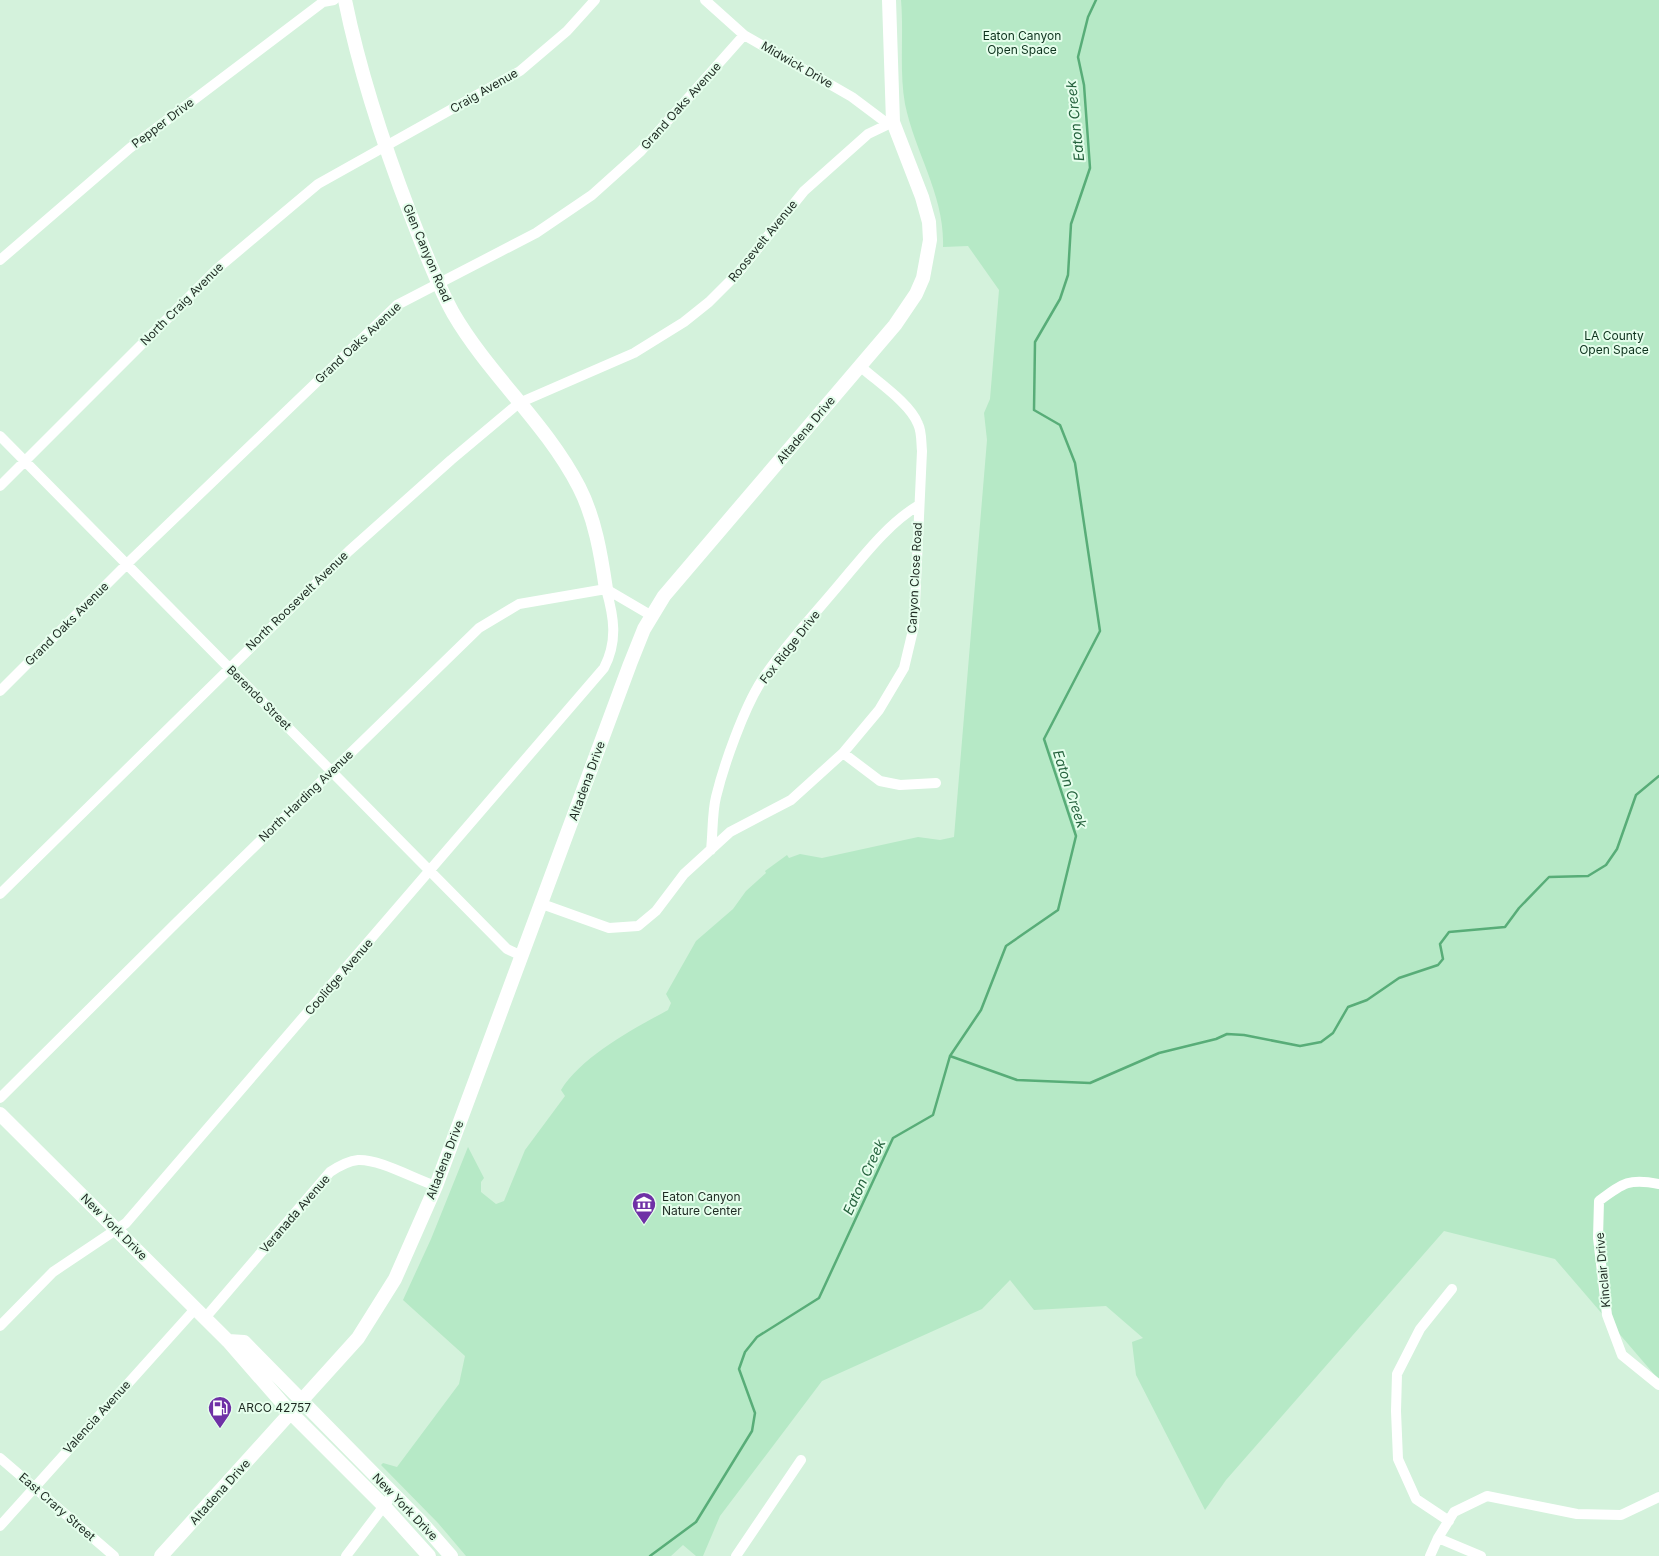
<svg xmlns="http://www.w3.org/2000/svg" width="1659" height="1556" font-family="Inter,sans-serif">
<rect width="100%" height="100%" fill="#d4f2dc"/>
<path fill="#b6e9c6" d="M901,0H1659V1380L1555,1259L1444,1231L1226,1480L1205,1510L1136,1375L1132,1342L1143,1338L1106,1306L1034,1310L1010,1280L982,1309L822,1381L720,1516L703,1556H696L683,1545L671,1556H466L438,1523L381,1465L383,1463L397,1467L459,1384L465,1356L403,1300L431,1239L468,1147L484,1178L481,1182V1192L496,1204L504,1201L525,1150L565,1096L561,1090C582,1056 633,1029 668,1010L671,1003L666,994L696,941L733,909L746,891L766,873L765,871L787,855L789,858L800,854L822,858L918,837L940,840L954,837L987,440L984,413L990,399L999,290L968,246L943,247C945,196 915,153 905,104C899,70 904,34 901,0Z"/>
<g fill="none" stroke-linecap="round" stroke-linejoin="round">
<path stroke="#58ad78" stroke-width="2.5" d="M950,1056L1017,1080L1090,1083L1159,1053L1216,1039L1227,1034L1244,1035L1300,1046L1321,1042L1333,1033L1348,1007L1367,1000L1399,978L1438,965L1443,959L1440,944L1449,932L1505,927L1519,908L1549,877L1588,876L1606,865L1617,849L1636,795L1659,776
M650,1556L696,1522L752,1431L755,1413L739,1369L745,1352L757,1337L819,1298L893,1138L933,1115L950,1056L981,1010L1006,946L1058,910L1076,836L1044,739L1100,631L1075,463L1060,425L1034,410L1035,342L1060,299L1068,275L1071,224L1090,168L1084,85L1078,57L1088,17L1096,0"/>
<path stroke="#fff" stroke-width="10" d="M705,0L744,35L852,97L884,121L893,122
M0,260L130,148L323,2L334,0
M0,436L507,949L522,956
M0,486L218,268L318,184L520,71L567,31L595,0
M0,691L132,559L397,305L536,233L592,195L641,151L744,35
M843,753L880,781L900,785L936,783
M711,850C713,833 712,813 716,797C724,764 744,708 762,680C784,647 812,617 838,586C862,558 887,524 919,505
M0,894L349,551L451,460L519,403L634,353L684,322L709,302L738,273L804,191L868,134L893,122
M542,904L609,928L638,926L656,911L684,874L730,832L791,800L843,753L879,710L904,668L914,626L922,451C921,442 922,432 918,424C910,403 876,381 860,366
M0,1098L177,922L479,628L519,604L606,589L652,616
M1659,1184C1629,1178 1623,1183 1599,1201L1598,1238L1607,1315L1622,1355L1659,1385
M205,1318L330,1172C339,1166 348,1161 358,1160C380,1159 414,1179 436,1186
M0,1326L53,1272L126,1223L604,668C618,641 614,617 606,589
M0,1458L114,1556
M1449,1521L1416,1499L1398,1459L1396,1411L1397,1374L1420,1329L1452,1289
M0,1526L195,1309
M1438,1538L1481,1556
M346,1556L393,1494
M736,1556L801,1460
M1430,1556L1438,1538L1454,1512L1487,1496L1577,1514L1621,1515L1659,1497"/>
<path stroke="#fff" stroke-width="14" d="M345,0C360,74 384,146 411,216C424,249 436,282 453,313C489,375 546,423 579,487C595,518 601,555 606,589
M0,1114L228,1341L291,1413L383,1505L429,1556
M228,1341L244,1342L422,1523L451,1556
M161,1556L358,1338L395,1279L436,1186L630,664L644,629L664,596L895,325L916,294L923,278L930,240L929,222L922,197L893,122L889,0"/>
</g>
<defs>
<g id="museum-pin" transform="scale(1.25)"><path d="M0 17L-7.5 6A9.5 9.5 0 1 1 7.5 6Z" fill="#6f31a6" stroke="#e5feec"/><path d="M0-6L6-3V-2H-6V-3ZM-5-1h2V3h-2ZM-1-1h2V3h-2ZM3-1h2V3H3ZM-6 4H6V6H-6Z" fill="#fff"/></g>
<g id="fuel-pin" transform="scale(1.25)"><path d="M0 17L-7.5 6A9.5 9.5 0 1 1 7.5 6Z" fill="#6f31a6" stroke="#e5feec"/><path d="M-5.5-6h7V0h2V4h1.3V-2.5L3-4.5l.8-.8L6-3V5H2.5V1h-1V6h-7ZM-4.2-4.7v3.2H.2V-4.7Z" fill="#fff"/></g>
</defs>
<g fill-rule="evenodd">
<use href="#museum-pin" x="644" y="1204"/>
<use href="#fuel-pin" x="220" y="1408"/>
</g>
<g text-anchor="middle" stroke-width="4" stroke-linejoin="round" paint-order="stroke">
<g font-size="12" fill="#0d321d" stroke="#e5feec">
<text x="1022" y="40">Eaton Canyon<tspan x="1022" dy="14">Open Space</tspan></text>
<text x="1614" y="340">LA County<tspan x="1614" dy="14">Open Space</tspan></text>
</g>
<g font-size="12" fill="#1e2a22" stroke="#e5feec">
<text transform="translate(797 65) rotate(30)" y="4">Midwick Drive</text>
<text transform="translate(484 91) rotate(-30)" y="4">Craig Avenue</text>
<text transform="translate(681 106) rotate(-48)" y="4">Grand Oaks Avenue</text>
<text transform="translate(163 123) rotate(-37)" y="4">Pepper Drive</text>
<text transform="translate(763 241) rotate(-51)" y="4">Roosevelt Avenue</text>
<text transform="translate(427 253) rotate(67)" y="4">Glen Canyon Road</text>
<text transform="translate(182 304) rotate(-45)" y="4">North Craig Avenue</text>
<text transform="translate(358 343) rotate(-43)" y="4">Grand Oaks Avenue</text>
<text transform="translate(806 430) rotate(-50)" y="4">Altadena Drive</text>
<text transform="translate(915 578) rotate(-87)" y="4">Canyon Close Road</text>
<text transform="translate(297 601) rotate(-44)" y="4">North Roosevelt Avenue</text>
<text transform="translate(67 624) rotate(-45)" y="4">Grand Oaks Avenue</text>
<text transform="translate(790 647) rotate(-52)" y="4">Fox Ridge Drive</text>
<text transform="translate(259 698) rotate(45)" y="4">Berendo Street</text>
<text transform="translate(587 781) rotate(-70)" y="4">Altadena Drive</text>
<text transform="translate(306 796) rotate(-44)" y="4">North Harding Avenue</text>
<text transform="translate(339 977) rotate(-49)" y="4">Coolidge Avenue</text>
<text transform="translate(445 1160) rotate(-69)" y="4">Altadena Drive</text>
<text transform="translate(295 1214) rotate(-49)" y="4">Veranada Avenue</text>
<text transform="translate(114 1227) rotate(45)" y="4">New York Drive</text>
<text transform="translate(1603 1270) rotate(-95)" y="4">Kinclair Drive</text>
<text transform="translate(97 1417) rotate(-48)" y="4">Valencia Avenue</text>
<text transform="translate(220 1492) rotate(-48)" y="4">Altadena Drive</text>
<text transform="translate(57 1507) rotate(41)" y="4">East Crary Street</text>
<text transform="translate(405 1507) rotate(46)" y="4">New York Drive</text>
</g>
<g font-size="12" fill="#1e2a22" stroke="#e5feec" text-anchor="start">
<text x="662" y="1201">Eaton Canyon<tspan x="662" dy="14">Nature Center</tspan></text>
<text x="238" y="1412">ARCO 42757</text>
</g>
<g font-size="14" font-style="italic" fill="#25623d" stroke="#e5feec">
<text transform="translate(1075 121) rotate(-96)" y="5">Eaton Creek</text>
<text transform="translate(1070 789) rotate(72)" y="5">Eaton Creek</text>
<text transform="translate(864 1177) rotate(-65)" y="5">Eaton Creek</text>
</g>
</g>
</svg>
